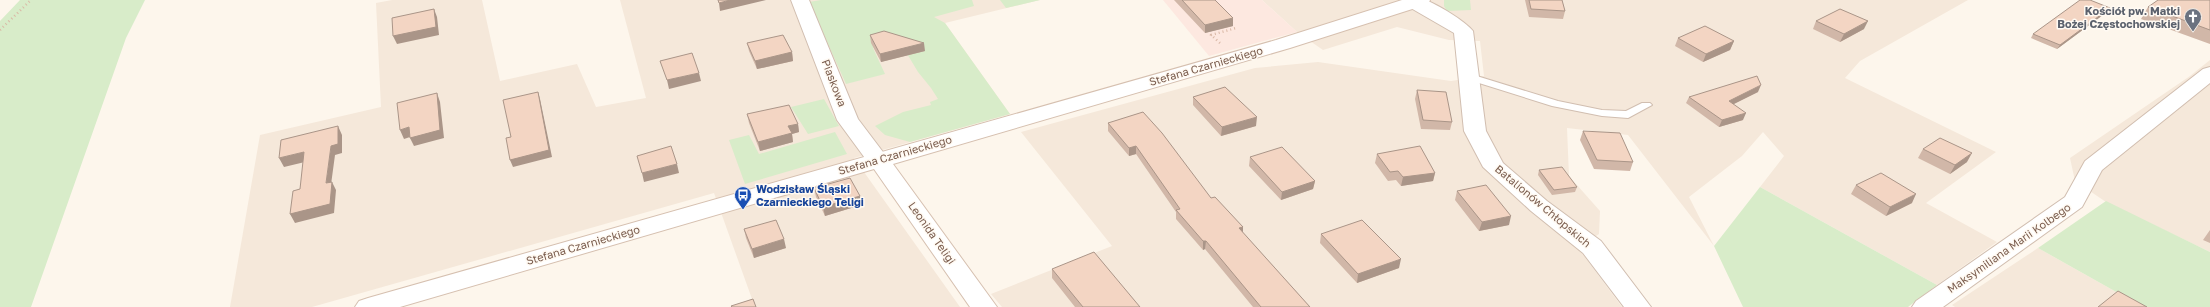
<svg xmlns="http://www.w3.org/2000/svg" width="2210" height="307" font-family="'Golos Text',sans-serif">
<rect width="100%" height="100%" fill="#fdf6ec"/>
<path fill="#f5e8da" d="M392,0H482L500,81L577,64L596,107L646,98L620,0H1040L945,23L1010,114L854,158L960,307H729L752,299L714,193L312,307H230L260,135L381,107L376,3Z
M1262,0H1968L1860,61L1845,78L1996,152L1926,203L1997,242L1937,285L1760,187L1784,156L1763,132L1742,156L1689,197L1714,246L1628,135L1567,128L1569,176L1600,211L1599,234L1578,248L1622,307H1002L991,294L1112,246L1021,132L1255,68L1318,62L1451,81L1484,76L1480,41L1449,40L1397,27L1323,50L1297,32Z
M2210,60V252L2106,202L2075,181L2070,158L2190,76Z
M2038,248L2143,307H1955L1952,305Z"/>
<path fill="#fde8e0" d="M1163,0H1262L1297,32L1209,56Z"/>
<path fill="#d8ecc9" d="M20,0H145L126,38L31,307H0V21Z
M821,0H972L974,6L934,17L945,23L1010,114L910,142L885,135L875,126L903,112L931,105L930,102L938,99L931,88L918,72L900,42L873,48L885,74L846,84L809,2Z
M1000,0H1040L1006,8Z
M1444,0H1470L1471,10L1447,11L1444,6Z
M824,99L839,126L808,134L791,107Z
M835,132L847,154L745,184L729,140L749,135L759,154Z
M1760,187L1937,285L1908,307H1743L1714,246Z
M2106,201L2210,252V307H2143L2038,248Z"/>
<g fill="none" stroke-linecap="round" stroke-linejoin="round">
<g stroke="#d1beb0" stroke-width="2">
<path id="lane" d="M1467,73L1558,101L1602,110L1626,111L1642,103H1650L1652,105L1628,118L1602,116L1552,106L1463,78L1461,76L1463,74Z"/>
</g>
<g stroke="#d1beb0" stroke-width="2">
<path id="street" d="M791,0H809L858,119L889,160L886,165L878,167L870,165L837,120Z
M1409,0C1414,0 1420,0 1425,0C1437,4 1465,21 1473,31L1486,131L1503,163L1547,201L1601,241L1651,307H1624L1583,253L1531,211L1483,167L1464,131L1454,33L1409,7L1407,3Z
M2210,67V83L2102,170L2082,207L1943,307H1912L1916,301L2065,197L2085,161L2203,69Z"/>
</g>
<g stroke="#d6c0b0" stroke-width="2">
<path id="secondary" d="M1402,0H1430L1428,4L1290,48L893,164L997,307H970L874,169L400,307H355L359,301L368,298L1276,40Z"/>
</g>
<path stroke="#d9b8a5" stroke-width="2.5" stroke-dasharray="1 3" stroke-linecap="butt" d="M0,30L31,0
M1220,43L1211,35L1236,28"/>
<use href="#lane" fill="#fff" fill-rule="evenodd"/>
<use href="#street" fill="#fff" fill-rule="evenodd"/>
<use href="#secondary" fill="#fff" fill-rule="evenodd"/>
</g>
<path fill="#d1b7a8" d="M1174,0H1215L1233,26L1205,33Z
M1525,0H1562L1565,11L1563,19L1529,17Z
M2210,0V44L2141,19L2148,7Z
M2107,12L2057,49L2031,38L2033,34Z
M1816,21L1864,29L1840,42L1813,29Z
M870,35L925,51L881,62L871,43Z
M1678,38L1734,41L1730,50L1703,62L1675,46Z
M747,43L792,52L793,61L757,69L749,51Z
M1417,90L1452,122L1450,130L1421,129L1415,99Z
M1758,92L1733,104L1743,120L1719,127L1686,103L1689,97Z
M1193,97L1256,126L1221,136L1193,105Z
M747,114L798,124L799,132L792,134L793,142L760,151L749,123Z
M1108,123L1211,198L1243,227V233L1310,307H1253L1205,249L1203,250L1176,219V212L1136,154L1129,156L1108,131Z
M1583,131L1633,162L1630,171L1594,169L1580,140Z
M1923,149L1967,162L1950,174L1918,158Z
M1377,154L1435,173L1433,181L1401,186L1396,180L1388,181L1375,163Z
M1250,157L1315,181L1313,189L1281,200L1249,166Z
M1539,170L1577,187L1575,192L1552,195L1538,175Z
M1856,185L1912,203L1886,216L1851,194Z
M814,188L861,205L825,216L816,197Z
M1457,191L1509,225L1479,231L1455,200Z
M744,229L786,248L754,258L746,238Z
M2210,230V243L2203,240Z
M1321,234L1399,268L1357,283L1320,243Z
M1052,269L1140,307H1075L1052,278Z"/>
<path fill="#aa9588" d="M730,0H766L720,11L719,3Z
M2110,8L2107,12L2057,49L2060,45Z
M434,9L437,17L439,35L397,44L393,36Z
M1233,18V26L1205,33V25Z
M1868,21L1864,29L1840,42L1844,34Z
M1734,41L1730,50L1703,62L1706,54Z
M924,43L925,51L881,62L880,54Z
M792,52L793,61L757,69L755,61Z
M699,73L701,81L669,89L667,80Z
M1761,85L1758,92L1726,108L1729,101Z
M538,92L540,99L552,157L513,167L510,160Z
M437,93L440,102L444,138L414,146L410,138Z
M1746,113L1743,120L1719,127L1722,120Z
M1257,117L1256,126L1221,136L1222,127Z
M798,124L799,132L792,134L793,142L760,151L758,142L788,126Z
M338,126L342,135V153L335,155L330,192L326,183L331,146Z
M409,127L413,136L404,139L400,130Z
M1136,146V154L1129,156V148Z
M304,152L309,161L284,167L279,158Z
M1972,153L1967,162L1950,174L1955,165Z
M677,164L679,173L644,182L642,173Z
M1435,173L1433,181L1401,186L1403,177Z
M1315,181L1313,189L1281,200L1282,192Z
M332,182L336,190L334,213L295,223L290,214Z
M1916,194L1912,203L1886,216L1890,207Z
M860,196L861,205L825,216L823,207Z
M1511,216L1509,225L1479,231L1482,222Z
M1243,227V236L1239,228Z
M784,239L786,248L754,258L752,249Z
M1203,241H1206L1205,249L1203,250Z
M1401,259L1399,268L1357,283L1358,274Z"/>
<path fill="#f3d5c3" stroke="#aa9588" d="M718,0H730L719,3Z
M1182,0H1215L1233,18L1205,25Z
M1529,0H1562L1565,11L1531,9Z
M2080,0H2090L2110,8L2060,45L2033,34Z
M2158,0H2210V30L2148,7Z
M434,9L436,27L393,36L392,18Z
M1840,9L1868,21L1844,34L1816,21Z
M1705,26L1734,41L1706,54L1678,38Z
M884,31L924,43L880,54L870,35Z
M783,35L792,52L755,61L747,43Z
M692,53L699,73L667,80L660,61Z
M1757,76L1761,85L1729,101L1746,113L1722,120L1689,97Z
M1225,87L1257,117L1222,127L1193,97Z
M1417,90L1446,92L1452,122L1423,120Z
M538,92L549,150L510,160L506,138L511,137L503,100Z
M437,93L440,130L410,138L409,127L400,130L397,103Z
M789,105L798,124L788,126L792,133L758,142L747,114Z
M1143,112L1162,133L1211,198L1215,197L1243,227L1239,228L1310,307H1261L1206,241H1203L1176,210L1180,209L1136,146L1129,148L1108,123Z
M338,126V144L331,146L326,183L332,182L330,204L290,214L293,191L300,189L304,152L279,158L281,140Z
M1583,131L1620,133L1633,162L1597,160Z
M1940,138L1972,153L1955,165L1923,149Z
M671,146L677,164L642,173L637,156Z
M1420,146L1435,173L1403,177L1398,171L1390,172L1377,154Z
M1282,147L1315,181L1282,192L1250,157Z
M1562,167L1577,187L1554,190L1539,170Z
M1881,173L1916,194L1890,207L1856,185Z
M850,178L860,196L823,207L814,188Z
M1486,185L1511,216L1482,222L1457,191Z
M776,220L784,239L752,249L744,229Z
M1362,220L1401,259L1358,274L1321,234Z
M1094,252L1140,307H1083L1052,269Z
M2118,291L2147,307H2098Z
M753,299L756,307H732L731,306Z"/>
<defs>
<g id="church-pin" transform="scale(0.9)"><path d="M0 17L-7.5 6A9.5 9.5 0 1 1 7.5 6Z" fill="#6b7280" stroke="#fffaf3"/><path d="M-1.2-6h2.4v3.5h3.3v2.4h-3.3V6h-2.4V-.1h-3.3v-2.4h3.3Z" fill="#fff"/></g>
<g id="bus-pin" transform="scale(0.9)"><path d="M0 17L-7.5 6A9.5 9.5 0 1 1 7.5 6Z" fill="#1a4fb4" stroke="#fffaf3"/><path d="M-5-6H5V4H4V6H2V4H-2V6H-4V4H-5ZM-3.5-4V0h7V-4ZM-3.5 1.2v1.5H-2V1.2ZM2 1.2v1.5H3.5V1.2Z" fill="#fff"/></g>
</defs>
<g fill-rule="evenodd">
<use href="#church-pin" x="2193" y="17"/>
<use href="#bus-pin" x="743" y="195"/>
</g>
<g text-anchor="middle" stroke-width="3" stroke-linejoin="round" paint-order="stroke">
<g font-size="11" font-weight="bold" fill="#5b616d" stroke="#fffaf3" text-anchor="end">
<text x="2180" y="15">Kościół pw. Matki<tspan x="2180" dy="13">Bożej Częstochowskiej</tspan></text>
</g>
<g font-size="11" fill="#7a5c4d" stroke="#fffaf3">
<text transform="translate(1206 66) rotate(-16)" y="4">Stefana Czarnieckiego</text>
<text transform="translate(834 83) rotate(69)" y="4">Piaskowa</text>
<text transform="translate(895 155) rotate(-16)" y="4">Stefana Czarnieckiego</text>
<text transform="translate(1543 206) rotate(40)" y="4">Batalionów Chłopskich</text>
<text transform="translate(932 233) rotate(55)" y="4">Leonida Teligi</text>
<text transform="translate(583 245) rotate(-16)" y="4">Stefana Czarnieckiego</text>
<text transform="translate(2009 248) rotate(-35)" y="4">Maksymiliana Marii Kolbego</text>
</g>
<g font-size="11" font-weight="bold" fill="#164399" stroke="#fffaf3" text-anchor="start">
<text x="756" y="193">Wodzisław Śląski<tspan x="756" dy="13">Czarnieckiego Teligi</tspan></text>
</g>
</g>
</svg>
